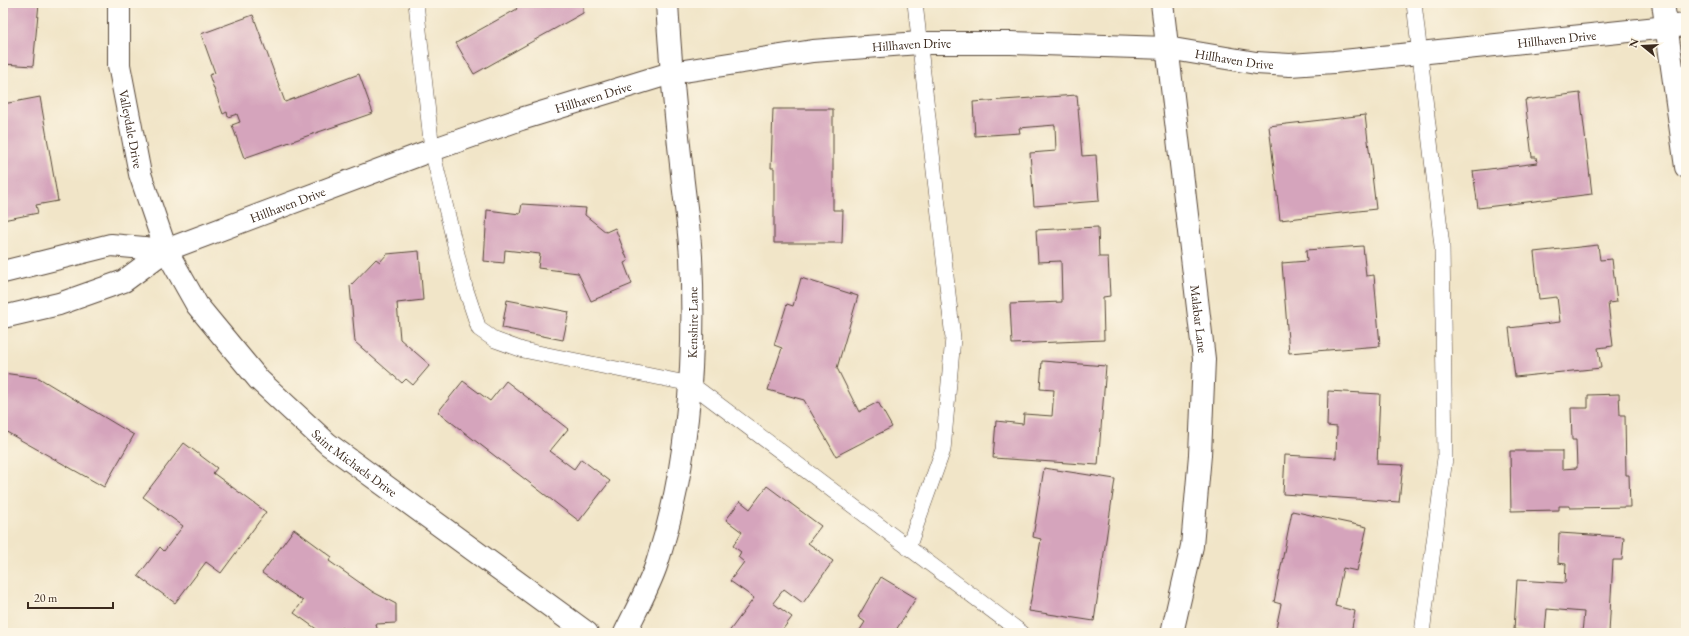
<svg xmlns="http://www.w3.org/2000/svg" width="1689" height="636" font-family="'EB Garamond',serif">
<rect width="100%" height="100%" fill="#fcf5e5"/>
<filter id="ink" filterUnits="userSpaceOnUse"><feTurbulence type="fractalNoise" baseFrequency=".025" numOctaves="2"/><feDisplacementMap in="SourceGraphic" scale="8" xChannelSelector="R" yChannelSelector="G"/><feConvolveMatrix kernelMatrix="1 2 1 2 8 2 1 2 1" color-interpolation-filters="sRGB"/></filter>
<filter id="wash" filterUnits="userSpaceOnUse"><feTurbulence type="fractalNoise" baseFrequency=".012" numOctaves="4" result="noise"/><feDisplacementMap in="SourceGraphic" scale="16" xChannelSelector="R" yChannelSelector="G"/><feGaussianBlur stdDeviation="0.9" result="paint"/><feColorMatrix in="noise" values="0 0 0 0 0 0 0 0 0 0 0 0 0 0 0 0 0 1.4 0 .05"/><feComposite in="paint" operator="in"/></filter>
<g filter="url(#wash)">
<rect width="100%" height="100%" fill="#f1e5c8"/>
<g id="blocks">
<path fill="#d5a4bc" d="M3,3H39L33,66L3,64Z
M513,3H583V13L474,74L456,43L517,9Z
M1247,3H1260V4L1247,5Z
M253,15L285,102L359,74L373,113L244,158L232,125L240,122L237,114L228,117L227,112L223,114L209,75L215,73L201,34Z
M1580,93L1592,194L1478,208L1473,171L1537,163L1536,157H1532L1525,100Z
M1077,95L1082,156L1096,155L1099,201L1034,206L1030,153L1056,151L1055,125L1019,128L1020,133L975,136L973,102Z
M40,97L58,201L36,205L38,213L3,220V104Z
M773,109H833V210H843L842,243H774V168H771Z
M1365,115L1376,209L1280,220L1269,126Z
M522,204L586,208L585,215L606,232L615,228L628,261L624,263L632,284L591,301L578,273L538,268L540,254L505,250L504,263L484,261L487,210L520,214Z
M1098,227L1099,257H1108L1110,296L1103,297L1104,340L1012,344L1010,304L1062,302L1061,261L1038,262L1036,230Z
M1598,245L1600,260L1612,259L1617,302L1608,303L1613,346L1598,348L1601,368L1515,377L1509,328L1560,322L1557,297L1539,299L1534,252Z
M1363,246L1366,276L1374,275L1380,346L1289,353L1282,263L1307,261L1306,250Z
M419,251L423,300L397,303L400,339L430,365L413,385L406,379L402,383L355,342L350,286L376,259L380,262L387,254Z
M801,278L858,296L837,368L859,412L878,402L892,427L836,456L804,400L768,390L782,348L774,345L787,304L793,306Z
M507,300L569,312L563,340L502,328Z
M1042,361L1106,366L1098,465L993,458L996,421L1023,424L1024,414L1052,416L1054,390L1040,389Z
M3,373L39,378L134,435L104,487L3,430Z
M463,381L490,401L506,381L568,429L550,451L574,469L581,459L610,481L579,521L438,412Z
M1328,391L1380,394L1377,464L1403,465L1399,502L1283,494L1285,455L1336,458L1337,427L1327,426Z
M1619,394L1620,415H1625L1626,475H1629L1630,507L1570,508V506H1559V510L1511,511L1510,451H1562V469L1577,468L1576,440H1572L1571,408H1588V395Z
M184,443L217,468L213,473L266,512L221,573L206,562L175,603L138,576L160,547L164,551L183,526L143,497Z
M1044,468L1115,479L1094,621L1029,611L1041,539L1033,537Z
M767,486L821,526L808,543L833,561L803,603L784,589L773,603L792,617L780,633H728L754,598L730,581L744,562L738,557L741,552L733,546L742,532L726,520L740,501L750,509Z
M1292,511L1367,527L1357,571L1343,568L1335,606L1355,611L1351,633H1296L1276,628L1281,604L1274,602Z
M294,529L332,557L329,561L373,592L396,604V623L376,624L378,633H343L342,627L338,633H322L294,613L303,601L262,573Z
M1559,533L1624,537L1622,560H1613L1609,633H1582L1584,612L1547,609L1545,632L1514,630L1517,580L1565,583L1566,564L1558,563Z
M881,577L916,598L896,630L901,633H858L865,622L858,617Z"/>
</g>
</g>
<g filter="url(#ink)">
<use href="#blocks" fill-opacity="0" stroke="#564638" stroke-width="1"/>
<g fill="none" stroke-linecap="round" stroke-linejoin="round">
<g stroke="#564638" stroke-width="16">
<path id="service" d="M416,3L432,150L465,287L479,329L495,340L523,350L691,384L1022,633
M1414,3L1442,246L1445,458L1422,633
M908,548L943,450L953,338L915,3"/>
</g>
<g stroke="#564638" stroke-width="24">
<g id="minor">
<path id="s1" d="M119,3V65L140,174L166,250L432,150L521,119L671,73L813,51L919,43H1011L1167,48L1256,63L1290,65L1334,62L1686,25"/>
<path id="s2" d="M1162,3L1204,359L1200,455L1192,546L1172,633"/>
<path d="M1663,3L1686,167"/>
<path id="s3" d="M625,633C635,612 650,585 657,563C689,464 696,360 691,257C689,226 684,195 681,164C675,110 670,57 667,3"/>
</g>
</g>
<g stroke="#564638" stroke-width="24">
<g id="tertiary">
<path id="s4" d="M166,250L197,305L259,380L328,444L587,633"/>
<path d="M3,272L111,245L166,250"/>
<path d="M3,317L59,304L124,281L166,250"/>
</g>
</g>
<use href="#service" stroke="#fff" stroke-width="15"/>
<use href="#minor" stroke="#fff" stroke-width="22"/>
<use href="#tertiary" stroke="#fff" stroke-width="22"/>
</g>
</g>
<g text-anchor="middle" stroke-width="3" stroke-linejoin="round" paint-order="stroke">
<g font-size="13" fill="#3b2a1e" stroke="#fcf5e5">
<text dy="5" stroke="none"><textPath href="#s1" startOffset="1679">Hillhaven Drive</textPath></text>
<text dy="5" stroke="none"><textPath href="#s1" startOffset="1031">Hillhaven Drive</textPath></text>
<text dy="5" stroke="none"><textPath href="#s1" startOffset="1355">Hillhaven Drive</textPath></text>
<text dy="5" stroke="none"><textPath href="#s1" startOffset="707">Hillhaven Drive</textPath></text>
<text dy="5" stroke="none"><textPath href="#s1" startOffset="127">Valleydale Drive</textPath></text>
<text dy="5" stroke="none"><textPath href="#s1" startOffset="383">Hillhaven Drive</textPath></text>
<text dy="5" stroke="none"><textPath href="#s2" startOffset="318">Malabar Lane</textPath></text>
<text dy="5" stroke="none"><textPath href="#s3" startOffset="321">Kenshire Lane</textPath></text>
<text dy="5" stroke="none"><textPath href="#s4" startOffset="287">Saint Michaels Drive</textPath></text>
</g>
</g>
<rect width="1689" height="636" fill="none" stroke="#fcf5e5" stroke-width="16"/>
<g transform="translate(1643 46) rotate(288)" stroke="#fcf5e5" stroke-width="3" paint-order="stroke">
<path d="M0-3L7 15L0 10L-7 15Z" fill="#3b2a1e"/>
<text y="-6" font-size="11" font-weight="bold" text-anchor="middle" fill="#3b2a1e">N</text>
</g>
<path d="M28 602v6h85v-6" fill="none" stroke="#3b2a1e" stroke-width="2"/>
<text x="34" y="602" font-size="12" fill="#3b2a1e" stroke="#fcf5e5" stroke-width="3" paint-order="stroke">20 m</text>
</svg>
